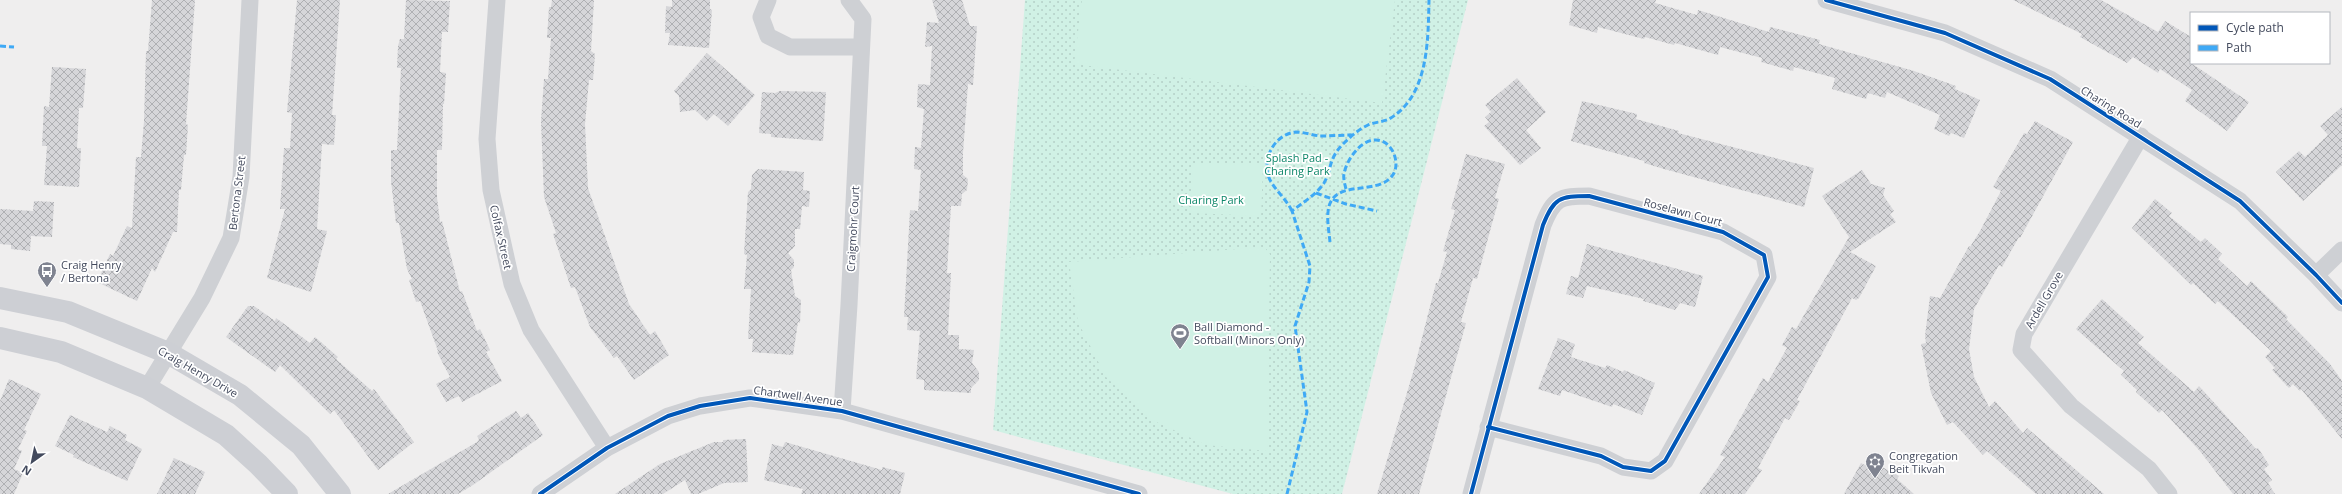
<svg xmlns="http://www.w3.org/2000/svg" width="2342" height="494" font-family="'Open Sans',sans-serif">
<defs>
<pattern id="park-dots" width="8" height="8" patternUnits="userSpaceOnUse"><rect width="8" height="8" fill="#d0f1e5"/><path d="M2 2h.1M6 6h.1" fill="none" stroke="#b4d0c7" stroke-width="1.8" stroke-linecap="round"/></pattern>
<pattern id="building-cross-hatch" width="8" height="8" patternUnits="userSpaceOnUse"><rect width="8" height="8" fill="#d6d6d9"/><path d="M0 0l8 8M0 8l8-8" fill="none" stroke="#afb0b3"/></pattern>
</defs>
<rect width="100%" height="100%" fill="#efeeee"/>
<path fill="url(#park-dots)" d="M1025,0H1468L1342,494H1233L993,430Z"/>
<path fill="#d0f1e5" d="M1082,0H1395L1382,103L1074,64Z
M1193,163L1263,165L1261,216L1191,213Z
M1264,247L1270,254L1267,451L1206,445L1150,419L1106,377L1078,322L1069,262Z"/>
<path fill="url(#building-cross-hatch)" d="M152,0H195L186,124L188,125L186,155H184L181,190H179L177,232H173L155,272L152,268L137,301L97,282L110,254L113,256L127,226L132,228L136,157H141L144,121L146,51H148Z
M297,0H340L332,115H336L334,145L322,144L317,229L327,231L311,292L267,278L285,209H280L284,148H290L292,113L287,112Z
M406,0L450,1L448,32H442L440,72L446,73L444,104H443L442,150H437V197L440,222L442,221L460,292L462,291L477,331L480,329L490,350L486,352L502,381L462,402L459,396L446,402L436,384L450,377L437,352L438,351L420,301L416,302L409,280L412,279L407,269L399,223H396L391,181V150H397L401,68H397L398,46L400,39H404Z
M552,0H594L591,51L595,54L593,80H589L585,124L588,188L629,304L650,335L655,331L669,355L634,380L617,356L614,358L590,327L575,287L571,288L553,234L556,233L544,197L541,121L544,79H548L551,38H547L549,7H551Z
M672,0H710V9L712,10L709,48L668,45L670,33H665L666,6L672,7Z
M932,0H962L970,26H977L973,85L968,84L963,153V175L968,179L967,190L962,194L961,206H951L947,273H951L948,335H959V349L974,350L972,363L979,372V380L971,388V393L924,390V380L916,379L920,331L907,330L908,317H904L910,210L918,211L921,170L914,169L915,147L921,148L924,109L917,107L918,84L930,85L932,46L925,47L927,22L939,23Z
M1573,0H1656L1655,3L1697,15L1698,10L1769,32L1770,27L1820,40L1819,44L1914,71L1956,86L1955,89L1980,100L1964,138L1951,133L1949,136L1934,129L1940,115L1887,92L1885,98L1868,93L1866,99L1832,89L1835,78L1794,67L1793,71L1761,62L1762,58L1720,47L1718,55L1675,43L1674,45L1645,37L1644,39L1598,27L1597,33L1569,25Z
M2013,0H2101L2158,32L2165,21L2191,37V63L2249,102L2227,131L2185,101L2192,90L2160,69L2158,73L2133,57L2127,63L2080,37L2082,34Z
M707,53L755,95L728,126L714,114L707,121L695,110L680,112L679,96L674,91Z
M52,67L86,69L83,108H79L77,148H81L79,187L44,185L47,146H42L44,106L49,107Z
M1517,78L1546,112L1526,130L1541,148L1520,165L1484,126L1489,122L1485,117L1491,112L1485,105Z
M780,91L826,92L823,141L771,137V134L759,133L762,92L775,93Z
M1582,101L1637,114L1636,119L1679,131L1678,133L1814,168L1804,207L1664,169L1644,163V161L1571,141Z
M2342,107V165L2303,201L2276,172L2299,151L2305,157L2328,135L2320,126Z
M2035,121L2073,142L2020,238L2019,237L2002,267L1999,265L1974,309L1969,349L1974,377L1989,407L1995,401L2023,433L2027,428L2104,494H2036L1987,451L1983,455L1953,422L1947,425L1931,393L1921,344L1926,343L1925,336L1930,296L1940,298L1969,246L1970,247L1980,231L2001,191L1993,187L2024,133L2027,134Z
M1466,154L1505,164L1495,198L1499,199L1493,220L1477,279L1473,278L1461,322L1466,323L1419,494H1377L1414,369L1436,283H1438L1447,252L1443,251L1455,210L1451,209Z
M758,169L804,172L803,190L810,191L809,207L802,206L800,229H795V246L788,253L794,260V267L791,270L795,296L801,300L800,323L798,322L793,355L752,352L753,339H748L751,289H744L747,255L744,254L748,192L751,189L752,175Z
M1862,170L1871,184L1885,188L1883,195L1894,211L1890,214L1896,222L1850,252L1876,266L1859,298L1856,300L1852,298L1797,400L1800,401L1789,420L1785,418L1758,468L1762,470L1745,494H1699L1725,457L1720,455L1751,399L1763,378L1768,382L1787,348L1782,345L1792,327L1796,329L1849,237L1822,196Z
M2155,199L2172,213L2169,216L2201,242L2205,238L2222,254L2218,259L2247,286L2251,281L2288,317L2286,319L2330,364L2342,381V439L2301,389L2300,391L2293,384L2289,388L2272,370L2275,368L2265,357L2271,351L2218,301L2215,304L2193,283L2191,285L2132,228Z
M34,201L54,202L52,237L31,236L30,251L11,249V245L0,244V209L33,211Z
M1587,244L1703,276L1695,307L1680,303L1675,310L1643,301L1644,299L1587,286L1583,298L1566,294L1571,276L1578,278Z
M2102,299L2144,337L2138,343L2194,392L2199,386L2256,449L2258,448L2269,465L2264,469L2272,480L2268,483L2275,494H2233L2199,450L2162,410L2159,413L2136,392L2137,390L2121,375L2124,371L2076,329Z
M248,306H254L275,321L276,318L310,343L315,337L338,357L336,359L372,391L374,389L414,442L378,470L334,410L330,414L280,365L275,372L226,337Z
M1558,338L1575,344L1571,357L1605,368L1607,365L1623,372L1624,370L1655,383L1642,415L1613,404L1612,407L1562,390L1560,396L1538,389Z
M9,379L41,394L24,430L27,431L18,449L22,451L14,469L23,473L14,494H0V401Z
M516,411L521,418L528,413L543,435L473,485L458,494H388L477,442L479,439L477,436Z
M70,415L107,432L110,426L127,435L125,440L142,449L127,481L73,457L74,455L55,446Z
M746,439L748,482L724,483L698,494H691L685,480L663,494H615L660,464L714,442H723V440Z
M785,442L882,470V467L905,473L900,494H801L803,489L764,480L772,444L783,447Z
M174,458L205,472L195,494H157Z
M1861,463L1879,473L1882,467L1899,476L1897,479L1914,494H1844Z"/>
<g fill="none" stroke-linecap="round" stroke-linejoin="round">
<path stroke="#ced0d4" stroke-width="17" d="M497,0L487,139L491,190L512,284L531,330L607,448
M768,0L761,17L768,36L790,47H861
M1826,0L1945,33L2050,79L2240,201L2316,275L2342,303
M2141,136L2024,334L2021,350L2071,406L2149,469L2169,494
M2316,275L2342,250
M147,388L202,298L231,238L241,177L250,0
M842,411L849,305L863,19L849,0
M540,494L607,448L668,416L700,406L750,398L842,411L1139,494
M1471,494L1543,225C1554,198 1559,196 1589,196L1723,232L1764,255L1768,277L1665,461L1651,471L1623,467L1601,456L1488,427"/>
<path stroke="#cdcfd4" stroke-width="22" d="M0,298L68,312L168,353L240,395L301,445L340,494
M0,338L61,352L147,388L226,435L258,464L287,494"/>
<path stroke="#3fa9f5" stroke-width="3" stroke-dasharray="6 3" stroke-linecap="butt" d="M0,46L14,47
M1316,193L1346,204L1377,211
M1292,211C1286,198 1272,188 1268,175C1263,157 1275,134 1296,132C1303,132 1312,135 1320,136C1331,136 1343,135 1354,135
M1330,242C1329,232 1327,221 1328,212C1331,177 1376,197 1392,176C1402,164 1392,139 1375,140C1360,140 1346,161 1344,174C1343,178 1345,185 1346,189
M1287,494L1307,412L1295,326L1309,282L1310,266L1292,211C1302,203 1316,195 1324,183C1332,169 1328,160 1342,145C1349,138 1359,129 1368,125C1375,122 1383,122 1389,119C1429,96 1428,40 1429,0"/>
<g stroke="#fff" stroke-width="6">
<path id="cycleway" d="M1826,0L1945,33L2050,79L2240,201L2316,275L2342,303
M540,494L607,448L668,416L700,406L750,398L842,411L1139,494
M1471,494L1543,225C1554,198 1559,196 1589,196L1723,232L1764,255L1768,277L1665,461L1651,471L1623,467L1601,456L1488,427"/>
</g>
<use href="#cycleway" stroke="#0057b8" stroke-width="4"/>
</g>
<defs>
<g id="bus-pin" transform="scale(1)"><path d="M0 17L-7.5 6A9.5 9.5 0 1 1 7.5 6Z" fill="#7f8390" stroke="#fff"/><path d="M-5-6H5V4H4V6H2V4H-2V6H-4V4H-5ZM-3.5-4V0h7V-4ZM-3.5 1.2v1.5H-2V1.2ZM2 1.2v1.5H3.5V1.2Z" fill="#fff"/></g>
<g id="stadium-pin" transform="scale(1)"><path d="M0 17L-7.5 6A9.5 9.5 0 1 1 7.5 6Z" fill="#7f8390" stroke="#fff"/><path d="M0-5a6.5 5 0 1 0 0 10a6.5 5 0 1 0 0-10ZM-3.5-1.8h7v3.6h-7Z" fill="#fff"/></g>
<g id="synagogue-pin" transform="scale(1)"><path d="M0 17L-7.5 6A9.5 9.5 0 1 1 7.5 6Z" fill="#7f8390" stroke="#fff"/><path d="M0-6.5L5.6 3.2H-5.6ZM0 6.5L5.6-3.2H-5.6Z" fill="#fff"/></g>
</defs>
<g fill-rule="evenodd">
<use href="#bus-pin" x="47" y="271"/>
<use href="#stadium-pin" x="1180" y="333"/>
<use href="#synagogue-pin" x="1875" y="462"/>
</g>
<g text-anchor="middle" stroke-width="3.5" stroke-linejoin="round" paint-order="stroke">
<g font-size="11" fill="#434a5d" stroke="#fff">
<text transform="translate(2111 107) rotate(32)" y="4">Charing Road</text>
<text transform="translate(237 193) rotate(-83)" y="4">Bertona Street</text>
<text transform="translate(1683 212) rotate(15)" y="4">Roselawn Court</text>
<text transform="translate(853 229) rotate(-87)" y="4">Craigmohr Court</text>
<text transform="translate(501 237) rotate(77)" y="4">Colfax Street</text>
<text transform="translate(2044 300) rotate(-60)" y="4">Ardell Grove</text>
<text transform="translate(198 372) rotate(30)" y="4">Craig Henry Drive</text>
<text transform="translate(798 396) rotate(8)" y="4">Chartwell Avenue</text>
</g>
<g font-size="11" fill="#0c8668" stroke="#fff">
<text x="1297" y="162">Splash Pad -<tspan x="1297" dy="13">Charing Park</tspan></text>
<text x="1211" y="204">Charing Park</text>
</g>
<g font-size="11" fill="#434a5d" stroke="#fff" text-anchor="start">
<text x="61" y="269">Craig Henry<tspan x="61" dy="13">/ Bertona</tspan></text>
<text x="1194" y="331">Ball Diamond -<tspan x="1194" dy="13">Softball (Minors Only)</tspan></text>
<text x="1889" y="460">Congregation<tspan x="1889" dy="13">Beit Tikvah</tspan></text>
</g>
</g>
<rect x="2190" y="12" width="140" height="52" fill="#ffffff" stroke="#b4b7be"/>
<rect x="2198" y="25" width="20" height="6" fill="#0057b8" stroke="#b4b7be"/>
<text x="2226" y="32" font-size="12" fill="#434a5d">Cycle path</text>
<rect x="2198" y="45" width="20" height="6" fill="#3fa9f5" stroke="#b4b7be"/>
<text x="2226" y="52" font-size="12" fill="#434a5d">Path</text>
<g transform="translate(32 462) rotate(213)" stroke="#ffffff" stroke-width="3" paint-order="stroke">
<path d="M0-3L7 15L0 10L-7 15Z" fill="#434a5d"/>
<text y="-6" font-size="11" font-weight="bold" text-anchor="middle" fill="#434a5d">N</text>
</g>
</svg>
